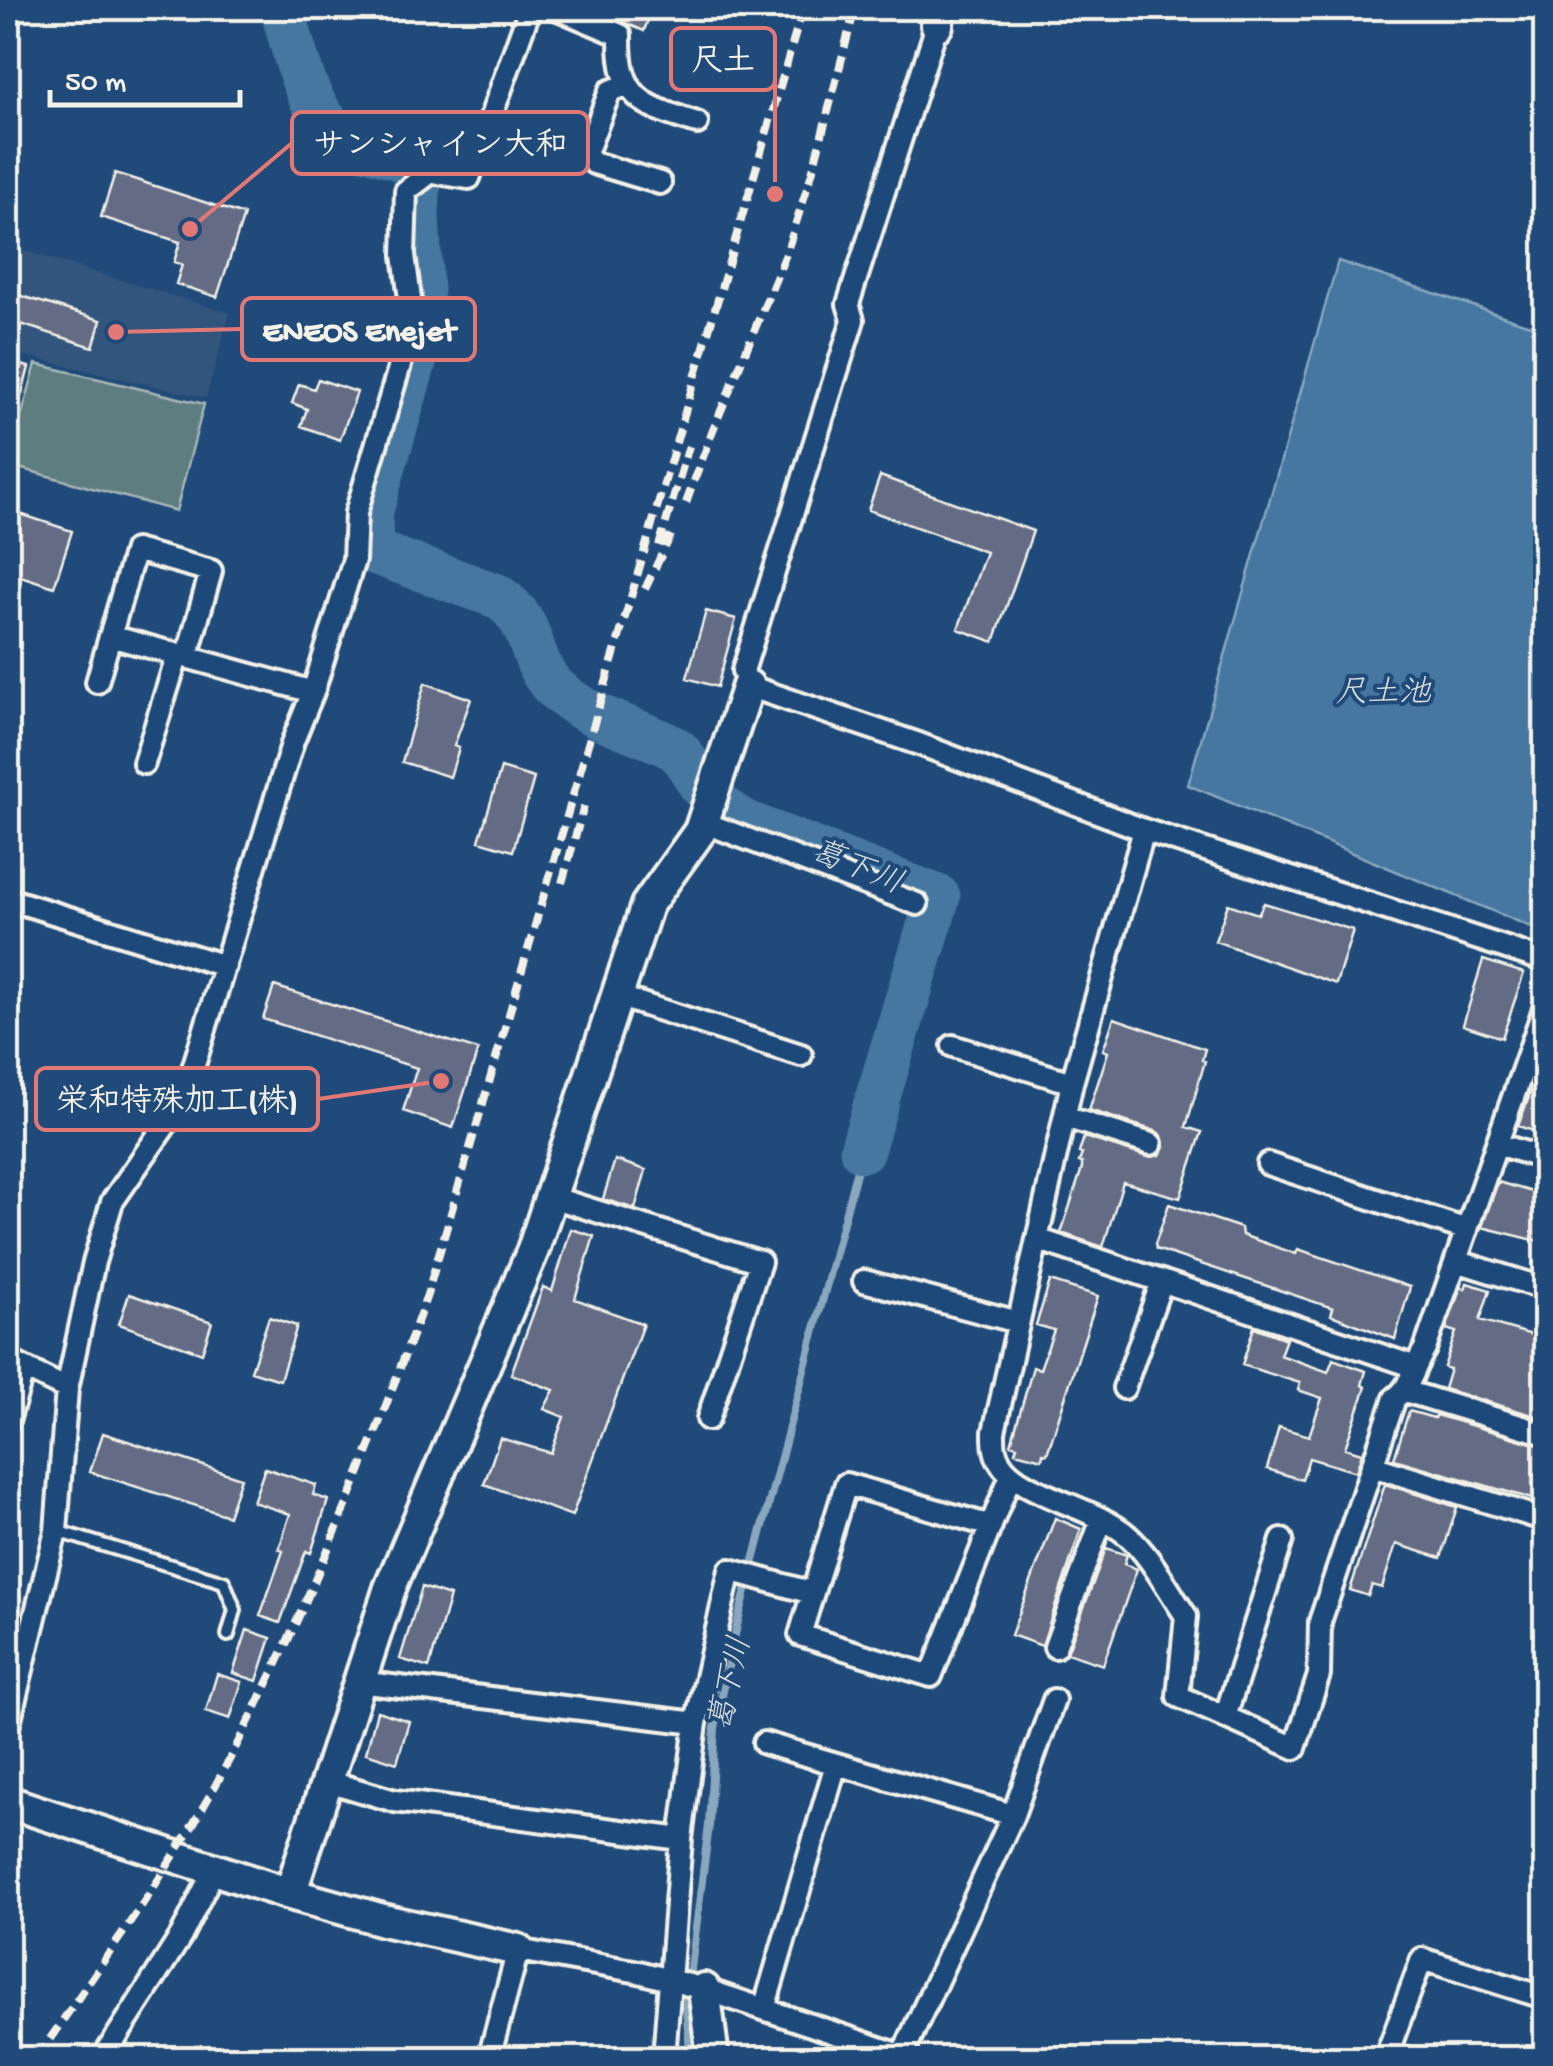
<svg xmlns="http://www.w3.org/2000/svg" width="1553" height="2066" font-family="'Gochi Hand','Klee One',sans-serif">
<rect width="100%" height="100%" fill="#1f4a7a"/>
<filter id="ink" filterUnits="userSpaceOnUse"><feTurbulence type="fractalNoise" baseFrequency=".01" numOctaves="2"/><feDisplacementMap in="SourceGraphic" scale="20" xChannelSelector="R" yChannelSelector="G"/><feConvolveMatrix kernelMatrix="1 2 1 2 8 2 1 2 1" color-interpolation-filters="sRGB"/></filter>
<g filter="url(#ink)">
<path fill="#33547d" d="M8,246L230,313L206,398L8,352Z"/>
<path fill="#5d7d81" stroke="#a8b7b4" stroke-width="2.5" d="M36,364L204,404L176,511L19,468L15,478L8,475V453H11Z"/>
<path fill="#4477a1" stroke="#8aa8bd" stroke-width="2.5" d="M1338,261L1545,330L1546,901L1536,929L1188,785Z"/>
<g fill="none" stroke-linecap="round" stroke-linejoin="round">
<path stroke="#8aa8bd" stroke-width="8" d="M691,2058L686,2008L709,1825L715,1728L738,1621L862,1150"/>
<path stroke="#4477a1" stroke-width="45" d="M282,8C295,49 303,105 338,134C361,154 403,148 419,175L417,215L423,331L370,514L371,551L497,596C538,623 526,657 553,686C586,720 637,727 677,750C688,761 692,773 701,785C713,802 728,813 746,823L938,897L862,1150"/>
</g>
<path fill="#636c84" stroke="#f4f1e8" stroke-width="2.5" d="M590,8H652L644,31Z
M115,173L244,215L217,297L176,284L182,265L174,262L180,242L101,217Z
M8,292L101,320L93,347L8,320Z
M8,361L29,367L14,423H8Z
M318,379L357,392L340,440L301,426L307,409L292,403L299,384L314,389Z
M880,476L1033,531L994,642L958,629L986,552L868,510Z
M8,510L72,531L54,587L8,572Z
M706,611L736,619L717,687L687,678Z
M425,683L471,699L454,746L459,748L450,777L402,762Z
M501,768L534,778L513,851L479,841Z
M1264,903L1353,930L1336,984L1215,941L1228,904L1258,914Z
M1483,960L1524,973L1502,1038L1463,1025Z
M274,986L478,1050L453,1128L403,1111L417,1068L263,1019Z
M1114,1018L1205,1049L1202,1060L1205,1061L1186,1127L1202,1132L1180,1198L1123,1182L1103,1247L1061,1233L1082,1168V1163L1079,1162L1082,1154L1079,1153L1084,1137L1148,1157L1160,1155L1164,1147L1162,1136L1156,1131L1089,1110L1108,1052L1103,1050Z
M1541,1065H1546V1135L1518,1126Z
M615,1160L646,1170L635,1209L603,1199Z
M1498,1182L1546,1196V1228L1542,1242L1482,1227Z
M1169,1204L1241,1228L1242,1235L1296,1254L1298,1249L1410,1287L1395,1339L1331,1315L1333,1308L1156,1249L1155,1244Z
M571,1229L594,1236L575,1299L643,1324L572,1516L484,1484L500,1438L551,1453L564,1417L544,1409L554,1390L511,1374L543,1287L552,1291Z
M1050,1281L1098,1296L1047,1454L1043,1453L1042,1459L1015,1452L1017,1446L1011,1444L1033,1367L1040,1369L1054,1330L1036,1325Z
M1467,1283L1490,1290L1480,1320L1546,1339V1419L1444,1389L1450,1369L1444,1367L1456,1332L1446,1329L1461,1287L1465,1289Z
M129,1294L212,1322L202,1353L119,1324Z
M269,1317L297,1326L280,1380L251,1371Z
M1254,1327L1286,1339L1280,1355L1328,1372L1333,1359L1366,1371L1362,1385L1366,1387L1345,1448L1362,1453L1356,1472L1309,1458L1302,1480L1267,1469L1279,1427L1309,1436L1322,1398L1298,1390L1300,1383L1242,1365Z
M1409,1411L1434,1418L1436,1415L1546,1447V1503L1394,1459Z
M103,1433L241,1478L228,1516L90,1472Z
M265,1468L316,1485L313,1495L328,1500L311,1553L306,1551L280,1623L260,1616L283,1551L279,1549L290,1514L253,1502Z
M1385,1484L1457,1507L1441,1558L1396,1544L1382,1588L1372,1585L1368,1596L1350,1590Z
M1055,1518L1081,1529L1042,1646L1011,1635Z
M1106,1548L1127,1555L1124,1564L1137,1569L1103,1665L1067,1653Z
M422,1587L450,1596L429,1668L400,1659Z
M247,1630L271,1638L257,1681L233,1673Z
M217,1674L242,1682L230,1719L206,1711Z
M377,1711L409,1721L397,1763L366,1753Z"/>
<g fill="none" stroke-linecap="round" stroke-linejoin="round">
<g stroke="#f4f1e8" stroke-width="18">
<path id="lane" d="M57,1531L224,1582L235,1610L228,1635"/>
</g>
<g stroke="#f4f1e8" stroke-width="28">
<path id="street" d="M556,8L620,35C619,98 640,105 697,123
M937,25L848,304L853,320L743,671L748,686L919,744L1144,830L1546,961
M626,85L610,91L585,156L594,163L660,183
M110,636L313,692
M97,682L135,550L211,571L187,657
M144,763L178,654
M703,822L917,904
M1144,830L1072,1083L994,1432C994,1443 994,1453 1000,1462C1018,1494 1095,1507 1127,1535C1151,1556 1168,1590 1186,1616L1178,1696L1295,1748L1319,1675L1320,1622L1395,1398C1411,1388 1414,1365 1425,1349L1546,1003
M8,899L225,966
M617,996L801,1055
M953,1046L1072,1083
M1065,1117L1151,1144
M1497,1144L1546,1159
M1268,1164L1467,1230
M551,1197L760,1262L708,1419
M1037,1239L1413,1366
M1456,1261L1546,1289
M864,1281L1018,1322
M8,1360L67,1389
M1124,1388L1162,1281
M1405,1391L1546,1434
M8,1421L24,1368
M1372,1466L1546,1520
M991,1526L846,1484L800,1635L931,1676L1011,1475
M1055,1647L1102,1519
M359,1682L696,1723
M1225,1717L1282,1540
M8,1727L56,1531L67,1389L94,1262L112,1202L184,1098L293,741L313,692L354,560L356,513L413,321L404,255L406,191L431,172L469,178L530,8
M764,1743L1013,1815
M327,1781L395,1801L681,1839
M764,2009L836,1764
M902,2056L1013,1815L1054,1700
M103,2058L181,1936L214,1870
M489,2058L518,1950L639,1972L704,1989L909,2058
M664,2058L681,1839L696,1723L730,1570L812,1593
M1406,2058L1387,2054L1422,1959L1546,1998"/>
</g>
<g stroke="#f4f1e8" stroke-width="38">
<path id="secondary" d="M937,25L938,8
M8,1802L290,1894L383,1920L518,1950
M290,1894L390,1588L533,1250L647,905L700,831L748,686
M704,1989L713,2058"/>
</g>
<use href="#lane" stroke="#1f4a7a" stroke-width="10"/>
<use href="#street" stroke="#1f4a7a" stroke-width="20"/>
<use href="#secondary" stroke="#1f4a7a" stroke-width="30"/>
<path stroke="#f4f1e8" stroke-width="8" stroke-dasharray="15 8" stroke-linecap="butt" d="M686,503L713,430L786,254L812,173L855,8
M659,546L689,446
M645,589L671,535
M562,883L584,806
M37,2058C99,1966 167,1875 220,1777C303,1622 367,1460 427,1295L803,8"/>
</g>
</g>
<g text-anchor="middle" stroke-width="8" stroke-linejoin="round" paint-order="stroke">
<g font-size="32" font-style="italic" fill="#dadfdd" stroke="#1f4a7a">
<text x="1383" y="701">尺土池</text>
<text transform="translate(858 865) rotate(22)" y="11">葛下川</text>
<text transform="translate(728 1683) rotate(-77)" y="11">葛下川</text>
</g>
</g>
<path fill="none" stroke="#e27875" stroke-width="4" d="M775 194L775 59M190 229L292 143M116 332L242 329M441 1081L318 1099"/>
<g fill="#e27875" stroke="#1f4a7a" stroke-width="4">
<circle cx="775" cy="194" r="10"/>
<circle cx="190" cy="229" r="10"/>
<circle cx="116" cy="332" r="10"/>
<circle cx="441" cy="1081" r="10"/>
</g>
<g fill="#1f4a7a" stroke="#e27875" stroke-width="4">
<rect x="671" y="28" width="104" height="62" rx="10"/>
<rect x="292" y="112" width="296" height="62" rx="10"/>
<rect x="242" y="298" width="233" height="62" rx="10"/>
<rect x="36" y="1068" width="282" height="62" rx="10"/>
</g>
<g font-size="32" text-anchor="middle" font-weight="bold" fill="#f4f1e8">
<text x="723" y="70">尺土</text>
<text x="440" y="154">サンシャイン大和</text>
<text x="359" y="340">ENEOS Enejet</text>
<text x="177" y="1110">栄和特殊加工(株)</text>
</g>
<rect width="1553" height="2066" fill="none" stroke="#1f4a7a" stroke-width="40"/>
<rect x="20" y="20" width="1513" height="2026" fill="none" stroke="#f4f1e8" stroke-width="4" filter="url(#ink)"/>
<path d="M50 90v15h190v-15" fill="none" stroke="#f4f1e8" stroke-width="5"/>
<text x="65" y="90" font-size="30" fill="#f4f1e8" stroke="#1f4a7a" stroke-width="8" paint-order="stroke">50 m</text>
</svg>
